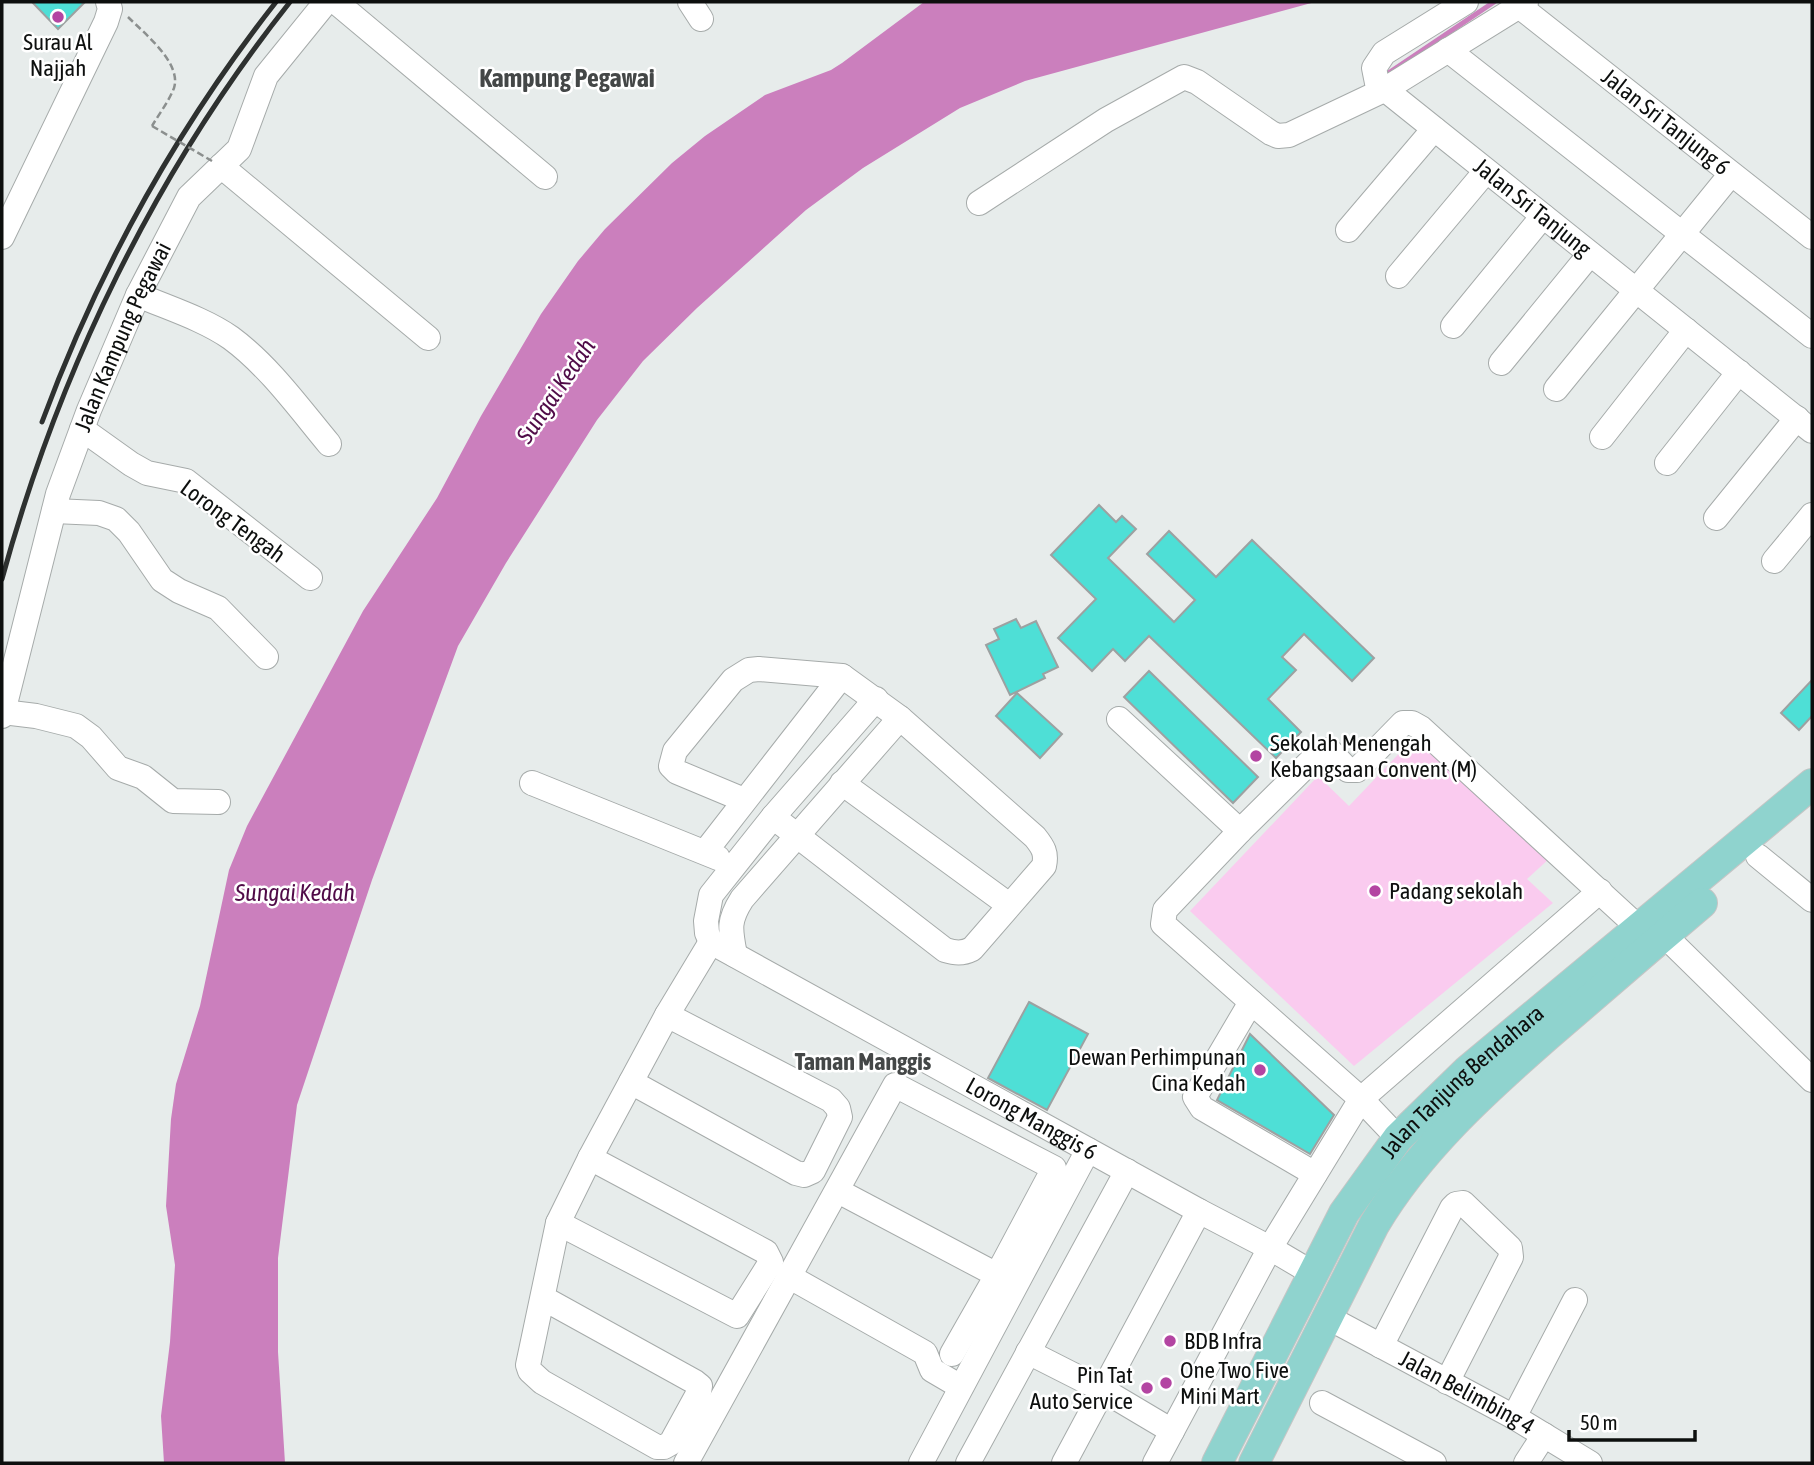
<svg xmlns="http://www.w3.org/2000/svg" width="1814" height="1465" font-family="'Asap Condensed',sans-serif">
<rect width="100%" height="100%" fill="#e7eceb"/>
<path fill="#facbef" d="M1424,740L1550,858L1527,879L1553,903L1354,1066L1190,911L1318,776L1349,806L1411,741L1417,747Z"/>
<path fill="#cb7fbd" d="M924,2H1315L1025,81L960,108L863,168L806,210L697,308L643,361L597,420L506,563L458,646L372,880L297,1105L278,1258V1352L285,1463H164L161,1416L170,1342L175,1265L166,1206L171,1119L176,1084L200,1006L229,870L247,826L363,611L437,498L481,416L541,314L578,261L605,229L672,163L705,136L765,95L831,70L842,63Z"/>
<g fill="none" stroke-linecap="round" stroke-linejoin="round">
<path stroke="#cb7fbd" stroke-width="5" d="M1387,74L1494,2"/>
</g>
<path fill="#4edfd6" stroke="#9da1a1" stroke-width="2" d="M32,2H85L58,29Z
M1099,505L1116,522L1122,516L1136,529L1108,558L1174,622L1195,600L1147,554L1169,531L1216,577L1252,540L1374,658L1352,681L1304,634L1282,657L1296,670L1268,699L1301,732L1276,758L1149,636L1125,661L1113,649L1092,671L1058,638L1096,599L1051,555Z
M1016,619L1021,628L1036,621L1058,667L1043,674L1045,678L1010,695L986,645L999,639L994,629Z
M1149,671L1258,777L1233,803L1124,697Z
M1812,680V716L1799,730L1781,713Z
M1017,693L1062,734L1040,758L996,716Z
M1029,1002L1088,1034L1047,1110L988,1078Z
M1250,1034L1334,1115L1310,1154L1217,1100Z"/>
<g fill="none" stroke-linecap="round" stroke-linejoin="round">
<g stroke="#a6abaa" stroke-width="26">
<g id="minor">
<path d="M336,2L545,177"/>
<path d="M690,2L701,19"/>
<path id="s1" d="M1466,2L1384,53L1374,68L1377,83L1812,431"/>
<path id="s2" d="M1519,6L1812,237"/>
<path d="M1448,50L1812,336"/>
<path d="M221,166L428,338"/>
<path d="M979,203L1106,120L1184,77L1197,82L1271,133L1278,136L1289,135L1384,90L1526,2"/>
<path d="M1348,230L1434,129"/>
<path d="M2,237L106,22L110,9L108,2"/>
<path d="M1398,276L1486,171"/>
<path d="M138,295C168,308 204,319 231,338C269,366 299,408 329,444"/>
<path d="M1453,326L1543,216"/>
<path d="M1501,363L1590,254"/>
<path d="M1556,389L1731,174"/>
<path d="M82,429L131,464L147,473L186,481L310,578"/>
<path d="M1602,437L1686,330"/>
<path d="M1667,463L1739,372"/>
<path d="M54,511L99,513L116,519L129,532L162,580L179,591L218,608L266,657"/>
<path d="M1716,518L1797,418"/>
<path d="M1774,561L1812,515"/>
<path d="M3,712L36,716L76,726L91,737L118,768L143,777L173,801L218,802"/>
<path id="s3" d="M2,716L58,494L89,410L138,295L189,197L239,149L266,76L326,2"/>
<path d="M1119,719L1240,831"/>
<path d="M532,783L718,858"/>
<path d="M842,783L1009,905"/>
<path d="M744,800L677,772L671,766L675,751L733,680L749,670L759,669L842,676L900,718L1035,837C1043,847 1047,853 1044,866L972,949C962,954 955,953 945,950L773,817"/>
<path d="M705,852L842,676"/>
<path d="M1758,856L1812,900"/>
<path d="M1664,935L1812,1080"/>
<path id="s4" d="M711,942L1199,1211L1270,1248L1314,1274"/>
<path d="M711,942L707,933L706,921L711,895L773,817L876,699"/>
<path d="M735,955C730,929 728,921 742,899L900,718"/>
<path d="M1251,1002L1195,1097L1202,1108L1315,1174"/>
<path d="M631,1082L796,1173L804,1175L813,1171L840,1117L838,1108L831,1100L667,1015"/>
<path d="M1398,1138L1361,1099L1163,924L1165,910L1240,831L1321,751L1329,750L1348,770H1357L1403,723H1412L1421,728L1639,928"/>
<path d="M838,1191L997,1275L952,1354"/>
<path d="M558,1223L737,1316L771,1262L766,1252L590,1158"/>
<path d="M790,1277L925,1353L932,1370L961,1387"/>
<path d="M543,1298L695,1382L700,1386L699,1392L671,1443L664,1447H657L542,1382L530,1371L528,1365L558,1223L590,1158L667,1015L711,942"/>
<path id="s5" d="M1327,1317L1514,1417L1590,1463"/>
<path d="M1381,1346L1452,1208L1456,1204L1463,1203L1510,1248L1511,1257L1447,1382"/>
<path d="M1028,1352L1103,1390L1172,1431"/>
<path d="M1322,1403L1434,1463"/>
<path d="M1514,1417L1575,1300"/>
<path d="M686,1463L895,1085L1054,1168L997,1275"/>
<path d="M921,1463L1088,1150"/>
<path d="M968,1463L1127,1171"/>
<path d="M1064,1463L1199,1211"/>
<path d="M1155,1463L1270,1248L1361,1099L1600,891"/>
<path d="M1526,1463L1544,1435"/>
</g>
</g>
<g stroke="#c5c5c5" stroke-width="32">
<g id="major">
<path id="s6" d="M1217,1463L1344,1213L1398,1138L1468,1070L1812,784"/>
<path d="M1254,1463L1374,1225C1418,1151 1483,1092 1547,1036C1599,991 1650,947 1702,903"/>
</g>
</g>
<path stroke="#8b8f8e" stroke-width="2.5" stroke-dasharray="7 3.5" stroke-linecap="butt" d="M128,17C144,33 182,63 174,88C169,101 159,114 152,126"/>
<use href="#minor" stroke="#fff" stroke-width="24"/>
<use href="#major" stroke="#8fd3ce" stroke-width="30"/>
<path stroke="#2e3130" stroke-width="5" d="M42,422C98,271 177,128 276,2
M2,579C59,371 155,172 290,2"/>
<path stroke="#8b8f8e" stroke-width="2.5" stroke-dasharray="7 3.5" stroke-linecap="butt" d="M152,126L212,161"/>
</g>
<g fill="#b345a2" stroke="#fff" stroke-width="2.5">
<circle cx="58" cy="17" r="7"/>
<circle cx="1256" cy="756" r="7"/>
<circle cx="1375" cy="891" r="7"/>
<circle cx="1260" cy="1070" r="7"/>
<circle cx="1170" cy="1341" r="7"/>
<circle cx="1166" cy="1383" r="7"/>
<circle cx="1147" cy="1388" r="7"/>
</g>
<g text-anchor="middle" stroke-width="5" stroke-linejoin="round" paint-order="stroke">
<g font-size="23" fill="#0d0f0e" stroke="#fff" text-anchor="start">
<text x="58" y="50" text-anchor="middle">Surau Al<tspan x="58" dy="26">Najjah</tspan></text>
<text x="1270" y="751">Sekolah Menengah<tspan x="1270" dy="26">Kebangsaan Convent (M)</tspan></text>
<text x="1389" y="899">Padang sekolah</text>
<text x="1246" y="1065" text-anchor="end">Dewan Perhimpunan<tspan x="1246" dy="26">Cina Kedah</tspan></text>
<text x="1184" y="1349">BDB Infra</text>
<text x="1180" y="1378">One Two Five<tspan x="1180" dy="26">Mini Mart</tspan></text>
<text x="1133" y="1383" text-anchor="end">Pin Tat<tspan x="1133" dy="26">Auto Service</tspan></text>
</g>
<g font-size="23" fill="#0d0f0e" stroke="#fff">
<text dy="8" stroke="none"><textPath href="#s2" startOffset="187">Jalan Sri Tanjung 6</textPath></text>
<text dy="8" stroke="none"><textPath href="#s1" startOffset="329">Jalan Sri Tanjung</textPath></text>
<text dy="8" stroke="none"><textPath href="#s3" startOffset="399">Jalan Kampung Pegawai</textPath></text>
<text transform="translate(233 521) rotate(36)" y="8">Lorong Tengah</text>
<text dy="8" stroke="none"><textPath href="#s6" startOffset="458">Jalan Tanjung Bendahara</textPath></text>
<text dy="8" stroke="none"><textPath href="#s4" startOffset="366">Lorong Manggis 6</textPath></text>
<text dy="8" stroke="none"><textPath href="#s5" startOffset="159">Jalan Belimbing 4</textPath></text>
</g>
<g font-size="24" font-style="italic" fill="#500b48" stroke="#fff">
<text transform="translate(556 391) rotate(-56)" y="8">Sungai Kedah</text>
<text x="295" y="901">Sungai Kedah</text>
</g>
<g font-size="24" font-weight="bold" fill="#444747" stroke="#fff">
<text x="863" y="1070">Taman Manggis</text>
</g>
<g font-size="26" font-weight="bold" fill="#444747" stroke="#fff">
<text x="567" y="87">Kampung Pegawai</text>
</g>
</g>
<rect width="1814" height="1465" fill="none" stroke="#0d0f0e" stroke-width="7"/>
<path d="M1569 1430v10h126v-10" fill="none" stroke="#0d0f0e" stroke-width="3.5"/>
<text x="1580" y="1430" font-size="21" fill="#0d0f0e" stroke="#ffffff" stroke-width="5" paint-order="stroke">50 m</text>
</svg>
